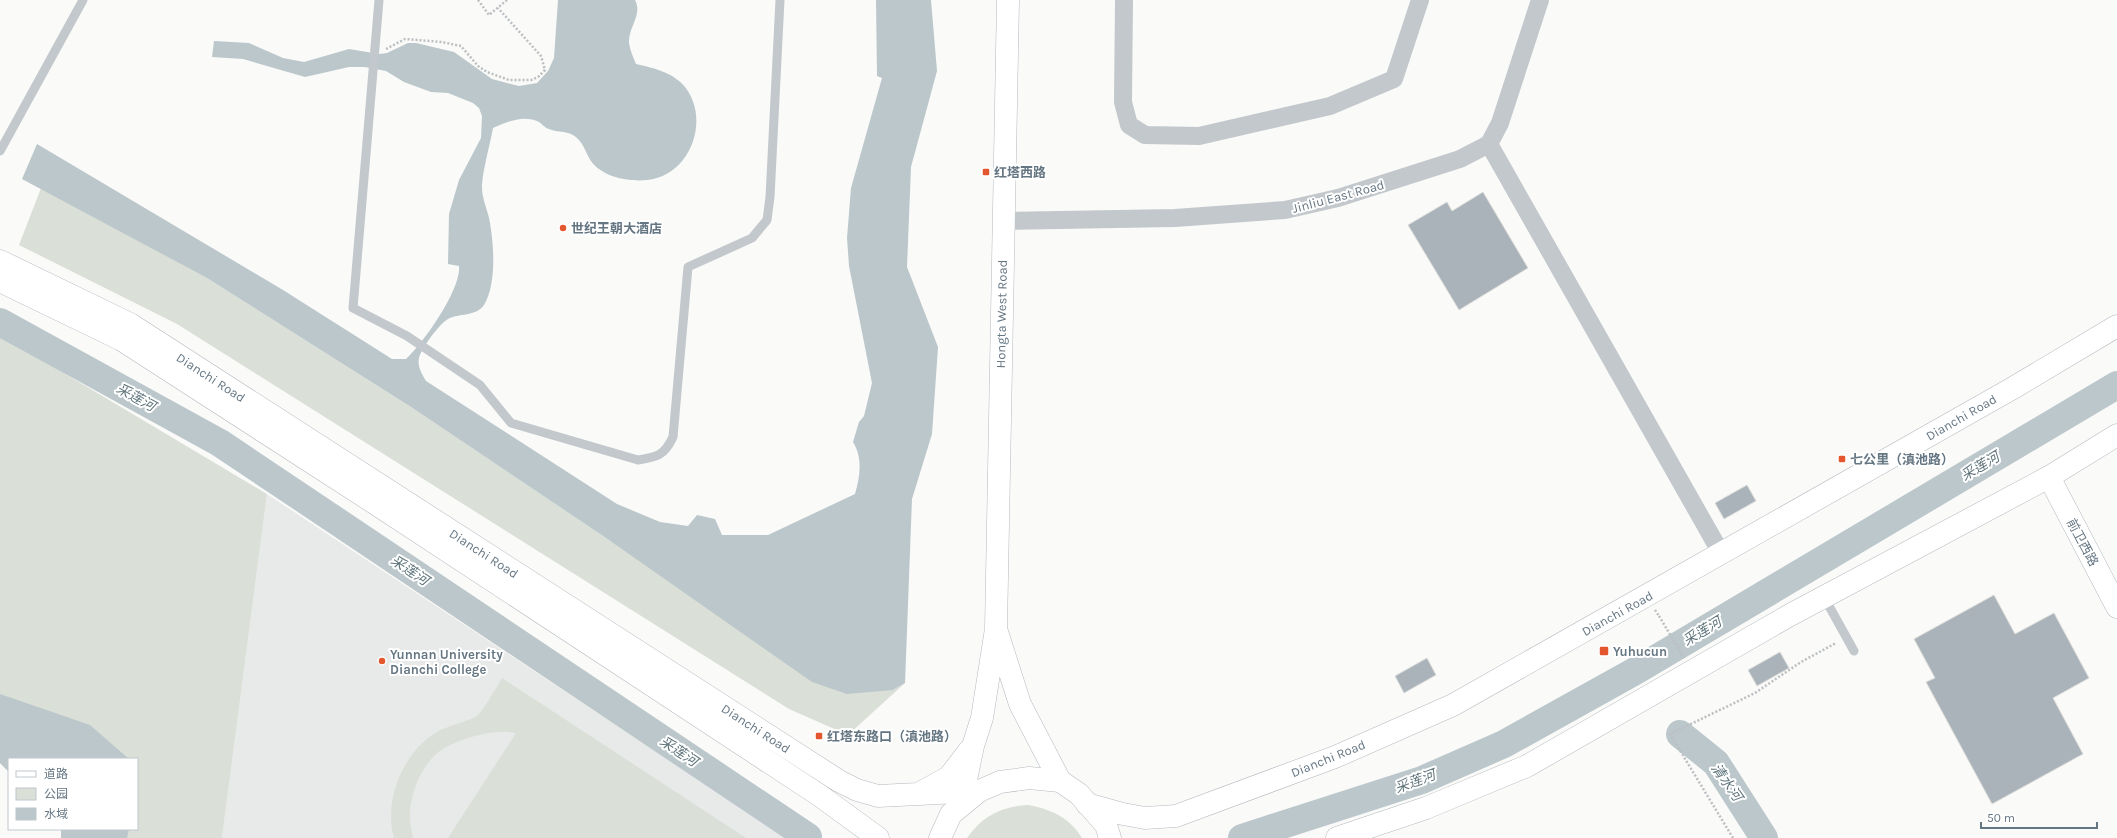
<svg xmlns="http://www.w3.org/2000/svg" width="2117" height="838" font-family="Karla,'Noto Sans SC',sans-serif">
<rect width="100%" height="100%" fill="#fafaf8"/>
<path fill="#e8e9e9" d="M267,494L786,838H222Z"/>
<path fill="#dadfd7" d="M41,188L207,278L411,407L609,540L893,690L905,683L848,735L789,709L177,324L19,245Z
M0,335L267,494L222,838H61V829H137V759H9V772L0,763Z
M502,678L746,838H448L516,733C501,730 485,733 471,737C459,741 444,746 435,755C420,770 409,796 410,817C410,824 412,831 413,838H394C383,800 404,751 437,732C447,726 469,721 477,716C484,710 497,686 502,678Z
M1028,805C1051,809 1070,818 1082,838H967C982,816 1002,806 1028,805Z"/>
<path fill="#bbc7cb" d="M558,0H635C643,15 628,27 629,43C630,50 633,57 636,64C653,68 673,72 685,87C711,120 690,176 647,180C629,182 602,177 591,161C586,154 584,144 577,138C569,130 558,133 549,129C545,128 542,124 539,122C524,114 506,122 493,128C490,145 482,172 482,188C482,198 487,209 489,218C494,242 497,284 484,305C476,317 458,313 448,319C439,324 421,349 419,358C417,366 422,374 426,381L617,504L660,522L688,526L697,515L715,519L722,535H768L855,494C860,477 863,458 853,442L859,422L864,416L872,383L849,266L847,238L851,188L882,78L877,76L876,0H931L937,71L911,167L907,267L938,347L932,434L912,499L905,683L893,690L847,694L812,682L609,540L411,407L207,278L22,179L37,144L283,290L392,359H406C423,344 462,288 459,266L448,264L449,214L459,180L481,138L482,116L479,108L473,103L448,93L431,92L404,82L386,71L365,67H349L305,77L243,59L212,57L214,41L249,43L283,58L304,62L349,49L379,54L387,53L408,43H416L454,52L492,79L519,86L537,83L548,71L554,58Z
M0,694L90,725L129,759H9V772L0,763Z
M61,829H129L127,838H61Z"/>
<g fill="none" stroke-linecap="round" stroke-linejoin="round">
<path stroke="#bbc7cb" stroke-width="28" d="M0,322L220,443L808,837
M1680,734L1716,763L1764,838
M1242,838L1422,780L1504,744L1637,670L2117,385"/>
</g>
<path fill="#aab3b9" stroke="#dcdcda" d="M1483,192L1528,268L1459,310L1408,225L1447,202L1452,211Z
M1747,485L1756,501L1724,519L1715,503Z
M1994,595L2015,634L2054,613L2089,678L2053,698L2083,754L1992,804L1926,682L1935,678L1914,639Z
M1780,652L1789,668L1757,686L1748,670Z
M1427,658L1436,675L1404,693L1395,676Z"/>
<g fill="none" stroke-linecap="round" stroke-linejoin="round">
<g stroke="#b3babf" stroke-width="23">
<path id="secondary" d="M0,261L130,324L839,781L857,790L878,796L979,791
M0,281L122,340L376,504L819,795L878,838
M2049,477L2117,607
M997,632L1020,704L1060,781
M920,793L949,777L969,751
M961,804L973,746L982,718L996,629L1008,0"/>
</g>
<g stroke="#b5babe" stroke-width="23">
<path id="primary" d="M1087,804L1123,814L1145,818L1176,816L1335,757L1453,705L2013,388L2117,326
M940,838L951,814L979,791L1000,782L1029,778L1060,781L1079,794L1106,825L1110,838
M1337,838L1426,808L1527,766L1790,615L2049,477L2117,435"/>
</g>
<path stroke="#bbbfc2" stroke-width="2.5" stroke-dasharray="2 2" stroke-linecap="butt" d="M478,0L489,15L507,0
M386,49L405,39L442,42L461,46L478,66L487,72L509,80H531L538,77L545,70L541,56L498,8
M1655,610L1659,616
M1733,838L1670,734L1755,693L1801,662L1836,643"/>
<path stroke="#c3c8cc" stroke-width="9" d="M379,0L353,308L407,336L480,385L511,423L638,460C657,457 664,456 673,437L688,267L752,238L767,220L770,197L780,0
M0,151L83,0
M1824,597L1854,651"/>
<path stroke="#c3c8cc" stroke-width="18" d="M1124,0L1123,102L1129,125L1145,135L1199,136L1330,106L1394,79L1420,0
M1489,144L1721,553
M1003,221L1175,218L1285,210L1338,198L1460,159L1489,144L1500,123L1540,0"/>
<use href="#secondary" stroke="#fff" stroke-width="22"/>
<use href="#primary" stroke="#fff" stroke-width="22"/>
<path stroke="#bbbfc2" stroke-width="2.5" stroke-dasharray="2 2" stroke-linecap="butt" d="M1659,616L1684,658"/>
</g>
<g fill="#e4572e" stroke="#fff" stroke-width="1.5">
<rect x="982" y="168" width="8" height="8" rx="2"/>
<circle cx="563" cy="228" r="4"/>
<rect x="1838" y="455" width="8" height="8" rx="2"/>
<rect x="1599" y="646" width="10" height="10" rx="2"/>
<circle cx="382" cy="661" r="4"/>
<rect x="815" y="732" width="8" height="8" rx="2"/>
</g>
<g text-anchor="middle" stroke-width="4" stroke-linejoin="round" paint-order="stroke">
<g font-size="13" font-weight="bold" fill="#657683" stroke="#fff" text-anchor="start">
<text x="994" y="177">红塔西路</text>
<text x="571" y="233">世纪王朝大酒店</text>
<text x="1850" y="464">七公里（滇池路）</text>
<text x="1613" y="656">Yuhucun</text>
<text x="390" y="659">Yunnan University<tspan x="390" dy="15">Dianchi College</tspan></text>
<text x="827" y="741">红塔东路口（滇池路）</text>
</g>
<g font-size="13" fill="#657683" stroke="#fff">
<text transform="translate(1338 196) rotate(-15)" y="5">Jinliu East Road</text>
<text transform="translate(1001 314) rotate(-89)" y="5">Hongta West Road</text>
<text transform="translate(211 377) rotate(33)" y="5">Dianchi Road</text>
<text transform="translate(1961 417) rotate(-30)" y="5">Dianchi Road</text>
<text transform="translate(2083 542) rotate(62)" y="5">前卫西路</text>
<text transform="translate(484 553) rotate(33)" y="5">Dianchi Road</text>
<text transform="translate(1617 613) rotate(-29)" y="5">Dianchi Road</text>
<text transform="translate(756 728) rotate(33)" y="5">Dianchi Road</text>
<text transform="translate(1328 758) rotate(-22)" y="5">Dianchi Road</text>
</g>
<g font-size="14" font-style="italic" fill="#60757c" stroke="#fff">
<text transform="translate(136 397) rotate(29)" y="5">采莲河</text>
<text transform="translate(1980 466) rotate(-31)" y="5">采莲河</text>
<text transform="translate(410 570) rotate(34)" y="5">采莲河</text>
<text transform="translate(1702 631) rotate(-31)" y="5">采莲河</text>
<text transform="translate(679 751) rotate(34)" y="5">采莲河</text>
<text transform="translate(1415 781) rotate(-20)" y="5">采莲河</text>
<text transform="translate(1727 782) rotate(55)" y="5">清水河</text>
</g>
</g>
<rect x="8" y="758" width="130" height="72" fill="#ffffff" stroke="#c1c8cd"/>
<rect x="16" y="771" width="20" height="6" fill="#ffffff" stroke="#c1c8cd"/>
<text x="44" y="778" font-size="12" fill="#657683">道路</text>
<rect x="16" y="788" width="20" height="12" fill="#dadfd7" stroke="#c1c8cd"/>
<text x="44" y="798" font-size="12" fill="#657683">公园</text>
<rect x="16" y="808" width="20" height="12" fill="#bbc7cb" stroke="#c1c8cd"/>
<text x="44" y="818" font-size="12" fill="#657683">水域</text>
<path d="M1981 822v6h116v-6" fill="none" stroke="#657683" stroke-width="2"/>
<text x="1987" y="822" font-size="12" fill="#657683" stroke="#ffffff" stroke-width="3" paint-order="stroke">50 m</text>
</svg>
